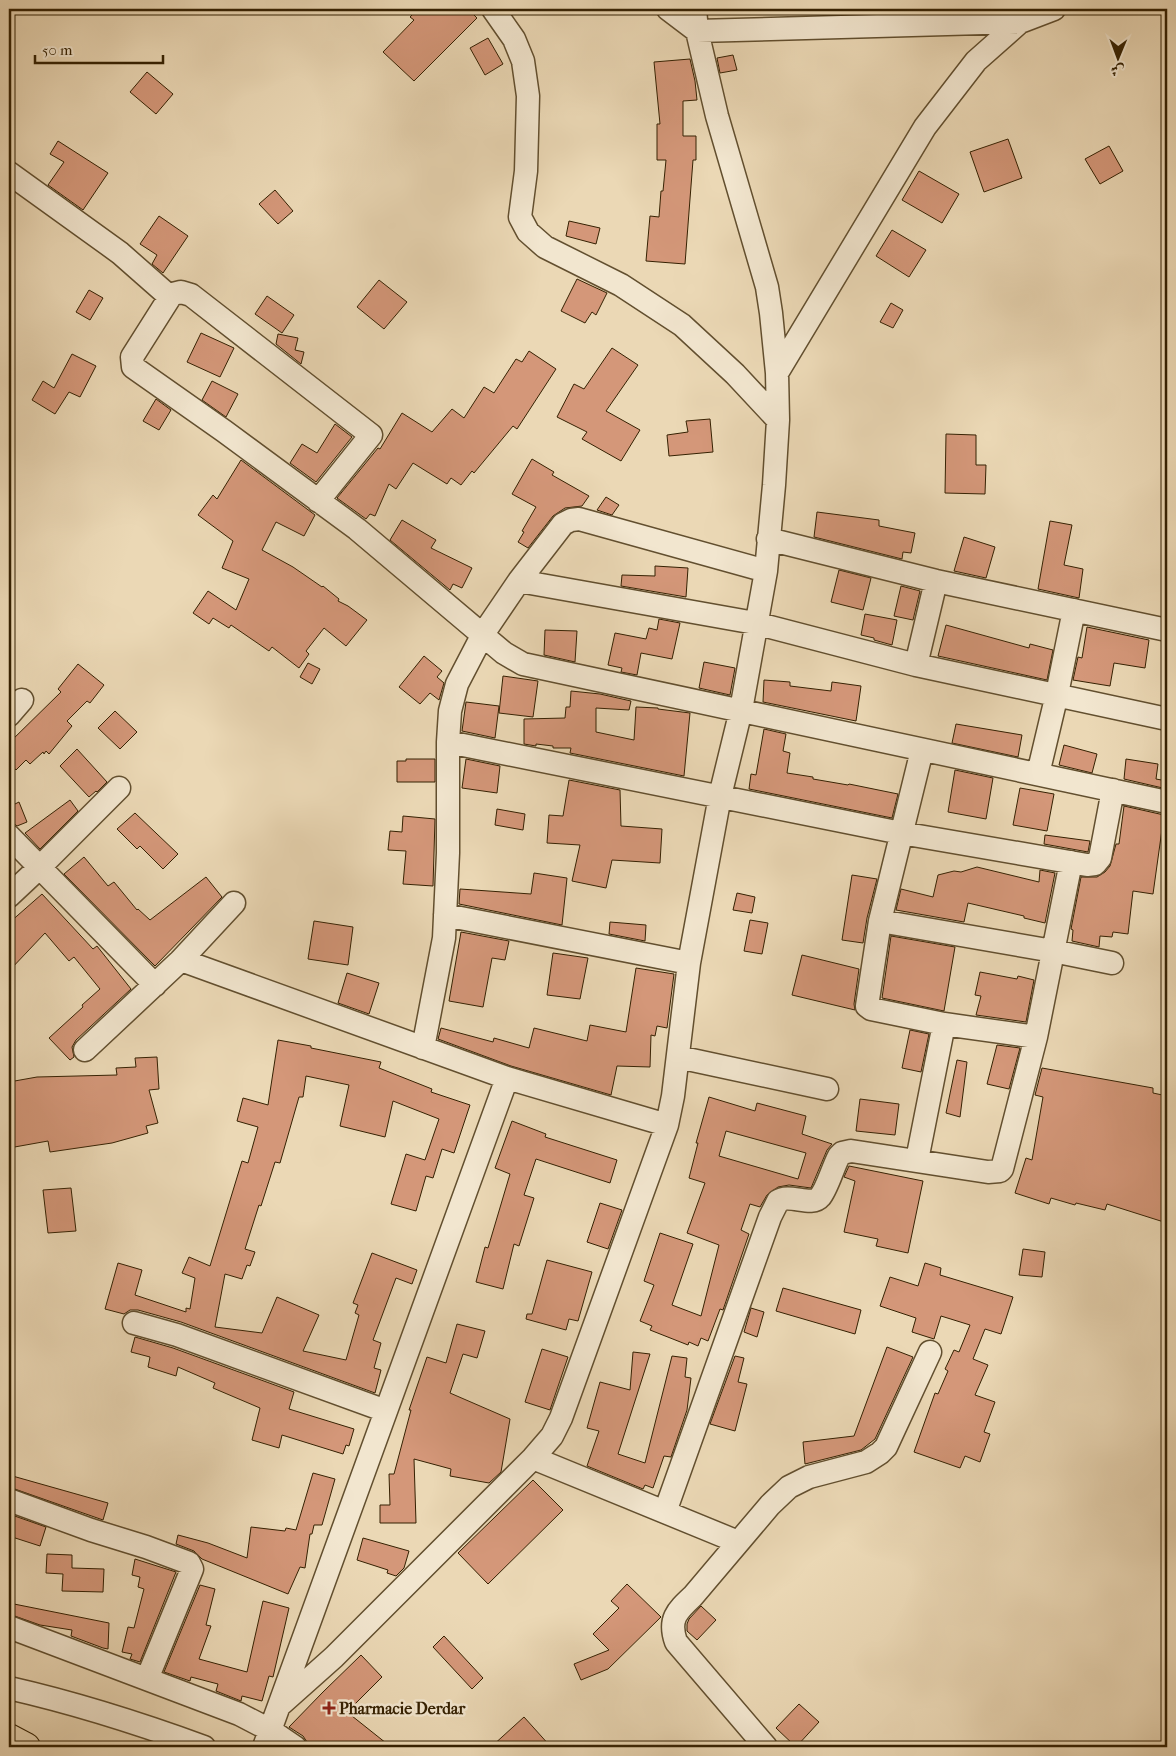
<svg xmlns="http://www.w3.org/2000/svg" width="1176" height="1756" font-family="'IM FELL French Canon',Amiri,serif">
<rect width="100%" height="100%" fill="#ebd8b5"/>
<filter id="stains"><feTurbulence type="fractalNoise" baseFrequency=".004" numOctaves="4"/><feColorMatrix values="0 0 0 0 .2 0 0 0 0 .09 0 0 0 0 .02 0 0 0 .5 -.17"/></filter>
<radialGradient id="worn" r=".72"><stop offset=".6" stop-color="#630" stop-opacity="0"/><stop offset="1" stop-color="#630" stop-opacity=".3"/></radialGradient>
<path fill="#d49779" stroke="#352102" fill-rule="evenodd" d="M418,9H468L477,18L414,81L383,52L414,20L410,17Z
M488,38L503,64L485,75L470,48Z
M733,55L737,70L720,73L717,58Z
M690,59L695,81L697,100L683,101V136H696V160H693L685,264L646,261L650,216L659,217L661,191H663L666,160H657V124H660L654,62Z
M147,72L173,94L156,114L130,92Z
M1008,139L1022,178L984,192L970,152Z
M58,141L108,173L83,210L48,185L64,162L50,154Z
M1109,146L1123,171L1100,184L1085,159Z
M919,171L959,194L942,223L902,200Z
M275,190L293,211L278,224L259,204Z
M159,216L188,236L163,273L152,264L157,255L140,244Z
M569,221L600,228L596,244L566,236Z
M892,230L926,250L909,277L876,256Z
M577,279L607,293L596,315L592,312L585,323L561,311Z
M379,280L407,302L384,329L357,307Z
M89,290L103,298L90,320L76,312Z
M267,296L294,315L282,333L255,314Z
M891,303L903,310L893,328L880,322Z
M201,333L234,348L220,377L187,362Z
M278,334L298,338L295,350L304,352L301,364L276,344Z
M612,348L638,365L606,411L640,430L621,461L582,439L587,432L557,417L574,384L584,389Z
M529,351L556,369L517,429L513,426L474,473L472,471L461,485L451,478L447,484L413,463L396,489L389,484L375,516L370,514L366,519L337,498L378,448L380,449L402,413L432,432L452,409L464,418L484,387L494,393L516,359L522,362Z
M72,354L96,366L80,397L69,392L55,414L32,400L43,381L54,388Z
M212,381L238,394L226,417L202,400Z
M156,399L171,410L159,430L143,421Z
M710,419L713,452L669,456L667,435L688,432L686,421Z
M335,424L352,437L316,482L290,463L302,444L317,453Z
M946,434L976,435V465H986L985,494L945,493Z
M532,459L554,472L552,475L589,496L582,506L565,508L553,516L528,548L518,542L524,532L522,531L536,507L512,494Z
M241,460L315,515L304,536L276,522L262,550L293,567L322,587L323,586L339,599L338,601L348,606L367,620L346,646L324,628L306,651L309,654L299,668L272,647L269,651L231,625L229,628L213,618L209,624L193,613L208,591L236,610L249,579L222,568L233,541L198,515L213,495L217,499Z
M606,497L619,505L612,515L597,510Z
M817,512L879,520V526L915,533L911,553L903,552L902,559L814,537Z
M402,520L436,540L431,548L472,568L462,588L453,584L450,590L390,540Z
M1050,521L1072,525L1064,565L1083,569L1079,598L1038,589Z
M964,537L995,547L986,578L954,571Z
M655,566L688,568L686,597L621,586L622,575L655,576Z
M839,570L871,578L863,610L831,602Z
M901,586L920,591L913,620L894,616Z
M865,614L897,620L892,645L874,640V638L861,635Z
M659,619L680,623L672,659L641,653L637,675L621,672L622,668L608,665L615,633L646,639L649,628L657,630Z
M946,625L1029,648L1030,644L1053,650L1047,680L938,656Z
M1087,627L1149,640L1145,668L1114,663L1110,686L1073,680L1078,657L1082,658Z
M545,630L577,631L575,662L544,655Z
M424,656L442,671L437,677L444,683L439,700L430,693L420,704L399,687Z
M704,662L735,668L730,695L699,688Z
M308,663L320,669L312,684L300,677Z
M78,664L104,685L90,703L87,701L67,721L72,726L49,754L46,751L44,754L43,752L30,764L26,760L16,770L9,762V743L61,692L58,689Z
M503,676L538,681L533,717L499,713Z
M764,680L790,682V686L831,691L832,682L861,686L856,721L763,702Z
M571,691L600,694L631,701L629,710L596,708V732L634,740L636,707L658,708V709L690,713L684,776L570,753L571,748H553V746L536,744V746L524,744V719L565,718L566,707H570Z
M466,702L499,706L495,738L462,731Z
M115,711L137,732L120,749L98,728Z
M956,724L1022,735L1018,757L952,743Z
M764,729L786,734L783,751L790,753L787,773L813,777V779L848,785L849,784L898,794L892,818L749,789L751,774L756,775Z
M1064,745L1097,754L1092,773L1059,765Z
M77,749L107,782L97,792L96,791L89,797L60,766Z
M406,759H435V782H397V761H406Z
M466,759L500,766L497,793L462,788Z
M1126,759L1158,764L1156,779L1167,781V789L1124,779Z
M955,770L993,778L986,819L948,812Z
M569,780L620,790L621,826L662,829L660,863L612,860L606,888L572,881L580,845L547,843L549,815L563,816Z
M1020,788L1054,794L1047,831L1013,825Z
M70,800L78,811L40,849L25,833Z
M19,802L27,822L17,826L13,823L9,814V807Z
M1124,806L1164,815L1153,894L1133,891L1128,934L1113,932L1112,937L1100,936L1099,947L1072,941L1073,930L1071,929L1081,877H1097L1105,872L1110,866L1116,844H1119Z
M497,809L525,814L523,830L495,825Z
M135,813L178,854L163,869L140,846L137,849L117,829Z
M403,816L435,819L433,886L403,884L406,851L388,850L390,831L402,832Z
M1045,835L1090,841L1088,852L1044,844Z
M84,857L108,886L114,882L137,910L138,909L150,920L206,877L222,897L155,966L64,874Z
M977,867L1039,882L1040,870L1055,873L1045,923L1024,918V916L968,903L964,922L896,910L901,889L933,897L938,875L954,871L961,872Z
M534,873L567,878L562,925L459,904L460,889L531,894Z
M852,875L877,879L867,918L863,943L842,940Z
M737,893L755,897L752,913L733,910Z
M42,894L93,949L97,946L131,989L76,1040L72,1047L74,1057L70,1060L49,1038L83,1007L82,1005L100,989L74,957L69,961L45,933L9,971V923Z
M750,920L768,923L762,954L744,951Z
M314,921L353,927L348,965L308,959Z
M610,922L646,925L645,941L609,934Z
M461,932L509,941L505,960L492,958L483,1007L449,1001Z
M891,936L955,947L944,1011L882,998Z
M553,953L588,958L580,999L547,995Z
M802,955L859,969L854,1004L855,1010L792,995Z
M636,968L674,974L667,1028L657,1026L655,1036L651,1035L650,1067L617,1066L611,1095L511,1066L438,1039L441,1028L493,1042L494,1038L529,1048L534,1028L587,1041L590,1025L626,1032Z
M980,972L1017,979L1018,976L1034,980L1026,1022L976,1015L981,996L975,995Z
M347,973L379,983L369,1014L338,1003Z
M910,1030L929,1034L921,1072L902,1068Z
M278,1040L311,1046V1048L381,1062L379,1068L432,1089L431,1092L470,1105L454,1153L442,1149L433,1178L426,1176L416,1211L391,1204L406,1154L425,1160L439,1119L393,1101L385,1137L340,1126L349,1085L306,1076L303,1097H299L280,1163L275,1162L261,1206L259,1205L245,1249L255,1252L250,1266L247,1265L242,1279L225,1274L215,1327L262,1333L277,1297L319,1315L303,1351L346,1360L359,1315L355,1313L358,1305L353,1303L372,1253L417,1270L412,1284L396,1278L373,1340L381,1343L374,1368L381,1370L375,1393L181,1322L138,1310H130L124,1314L105,1309L118,1263L142,1270L135,1295L186,1312V1308L190,1309L195,1278L182,1273L189,1257L210,1266L242,1161L248,1163L258,1127L237,1121L243,1098L268,1105Z
M997,1045L1020,1048L1009,1089L987,1084Z
M157,1057L159,1089L149,1090L158,1123L146,1126L148,1133L112,1143L50,1152L48,1141L9,1148V1082L37,1077L117,1075L116,1068L136,1067L135,1058Z
M957,1060L967,1062L960,1117L946,1113Z
M1042,1068L1153,1088V1093L1167,1096V1223L1107,1204L1105,1210L1076,1203L1075,1205L1051,1198L1049,1204L1015,1193L1026,1158L1032,1160L1043,1097L1035,1095Z
M709,1097L755,1111L757,1103L806,1116L802,1134L832,1144L827,1150L811,1188L789,1185L778,1187L767,1195L760,1207L750,1204L741,1230L749,1234L723,1310L720,1309L708,1341L701,1338L698,1346L689,1342L688,1345L650,1330L652,1326L640,1321L654,1285L644,1281L660,1233L693,1244L672,1305L701,1316L719,1245L687,1233L705,1183L689,1178L698,1143H696ZM726,1131L806,1153L798,1179L719,1156Z
M860,1099L899,1104L895,1135L856,1131Z
M512,1121L546,1134L545,1137L617,1160L610,1183L536,1159L524,1195L534,1198L519,1246L514,1244L503,1289L476,1282L485,1247L488,1248L510,1174L495,1168Z
M849,1166L923,1181L908,1253L876,1246L878,1239L844,1232L855,1181L844,1177Z
M71,1188L76,1231L48,1233L43,1190Z
M600,1203L622,1210L608,1249L587,1242Z
M1023,1249L1045,1252L1042,1277L1019,1275Z
M547,1260L592,1272L578,1321L569,1319L566,1330L526,1319L527,1314H532Z
M925,1263L941,1268L940,1275L1013,1297L1001,1334L985,1329L973,1359L988,1365L975,1395L995,1402L984,1432L990,1434L980,1462L965,1456L960,1468L914,1452L935,1393L938,1394L948,1371L945,1369L954,1350L959,1352L970,1325L941,1316L934,1339L912,1332L916,1318L880,1306L890,1277L918,1286Z
M783,1288L861,1310L855,1334L776,1311Z
M751,1308L764,1312L757,1337L744,1332Z
M457,1324L485,1331L477,1358L463,1354L450,1393L510,1419L501,1472L489,1483L450,1476L451,1469L414,1459L416,1523H380V1505H390L389,1474H394L411,1410H409L427,1357L446,1363Z
M135,1337L173,1348L294,1392L289,1409L354,1429L349,1446L346,1445L343,1454L282,1435L279,1448L252,1440L260,1408L213,1388L215,1383L178,1367L176,1376L148,1367L150,1357L131,1352Z
M887,1347L913,1357L875,1439L861,1450L805,1464L803,1442L854,1436Z
M542,1349L568,1357L550,1410L525,1402Z
M633,1352L650,1354L618,1454L645,1463L672,1356L687,1358L685,1377L691,1378L687,1410L671,1457L664,1456L653,1488L645,1485L643,1489L587,1466L599,1431L587,1428L600,1382L630,1390Z
M735,1356L744,1358L738,1382L747,1384L735,1431L710,1424Z
M313,1473L335,1479L322,1525H314L312,1534H310L305,1568L300,1567L288,1594L202,1559L194,1551L176,1544L178,1535L208,1543L247,1558L251,1527L285,1531L286,1528L296,1530Z
M9,1475L108,1503L103,1520L9,1487Z
M533,1480L563,1510L488,1584L458,1553Z
M9,1514L46,1527L40,1546L9,1536Z
M363,1538L409,1551L404,1568L396,1576L387,1573L388,1570L357,1560Z
M47,1554L72,1555V1568L104,1569L103,1592L62,1591L63,1574L46,1573Z
M135,1559L176,1572L140,1662L130,1659L132,1654L122,1652L128,1627L134,1628L144,1589L138,1587L140,1577L132,1575Z
M627,1584L661,1617L608,1669L581,1680L574,1664L609,1650L593,1634L619,1608L611,1601Z
M200,1585L215,1589L206,1625L211,1626L199,1659L247,1672L263,1601L289,1608L273,1677L269,1676L262,1701L242,1696L241,1701L216,1691L218,1684L191,1677L190,1681L164,1672Z
M9,1603L109,1623L108,1649L103,1648L71,1636L72,1630L40,1625L9,1614Z
M701,1606L716,1620L697,1640L687,1631V1624L689,1619Z
M444,1636L483,1678L472,1689L433,1647Z
M361,1655L382,1677L347,1712L391,1747H308L307,1742L303,1736L289,1727L323,1692Z
M799,1704L819,1722L796,1747L776,1728Z
M524,1717L551,1747H491Z"/>
<g fill="none" stroke-linecap="round" stroke-linejoin="round">
<g stroke="#624f2f" stroke-width="25">
<path id="minor" d="M493,9L514,39L523,61L528,96L526,171L520,217L528,232L545,247L621,285L682,325L735,374L778,420
M668,9L697,31L1020,22L1054,9
M9,173L120,253L170,297
M777,373L925,127L976,61L1020,22
M318,501L371,435L191,295L181,292L173,294L170,297L132,357L133,367L224,431L357,529L504,653L523,664L1167,802
M768,539L936,581L1167,630
M519,581L755,623L916,665L1167,719
M916,665L936,581
M9,715L22,700
M448,742L901,833L1087,865L1095,864L1100,858L1113,790
M922,750L880,921L867,1006L871,1009L944,1024L1036,1037
M1038,774L1057,694L1074,610
M9,836L155,985
M9,896L40,867L119,788
M445,915L689,963
M880,921L1053,951L1112,963
M181,960L507,1078L667,1125
M423,1048L444,938L448,853V742L450,711L457,684L483,634L519,581L563,524L571,520L579,519L766,571
M85,1050L181,960L234,903
M678,1057L827,1089
M917,1160L944,1024
M134,1323L177,1335L386,1411
M533,1458L738,1542
M9,1500L91,1530L146,1547L189,1563L192,1569L190,1574L147,1679
M665,1512L770,1217L778,1201C789,1193 812,1207 820,1197C827,1189 833,1167 839,1156L842,1153L851,1151L988,1172L1000,1171L1002,1169L1036,1037L1071,862
M9,1627L239,1714L270,1730L295,1747
M9,1688C75,1703 141,1724 204,1747
M279,1706L334,1657L533,1458L552,1436L561,1418L667,1125L673,1096L689,963L720,796L741,710L766,571L774,485L778,420L777,373L771,313L767,287L717,116L697,31L695,9
M264,1747L507,1078
M766,1747L676,1642C668,1619 677,1611 693,1596L770,1505L789,1487L809,1477L866,1462L880,1453L886,1447L892,1434L930,1352"/>
</g>
<g stroke="#352102" stroke-width="30">
<path id="highway" d="M9,1738L26,1747"/>
</g>
<use href="#minor" stroke="#f2e6cf" stroke-width="22"/>
<use href="#highway" stroke="#ebd8b5" stroke-width="28"/>
</g>
<path fill="#8f2418" stroke="#f2e6cf" stroke-width="2" d="M326.5 1700.5h5v5h5v5h-5v5h-5v-5h-5v-5h5z"/>
<g text-anchor="middle" stroke-width="5" stroke-linejoin="round" paint-order="stroke">
<g font-size="16" font-weight="bold" fill="#352102" stroke="#f2e6cf" text-anchor="start">
<text x="339" y="1714">Pharmacie Derdar</text>
</g>
</g>
<rect width="1176" height="1756" fill="none" stroke="#ebd8b5" stroke-width="30"/>
<rect x="10" y="10" width="1156" height="1736" fill="none" stroke="#352102" stroke-width="2.5"/>
<rect x="15" y="15" width="1146" height="1726" fill="none" stroke="#352102"/>
<g transform="translate(1118 58) rotate(181)" stroke="#f2e6cf" stroke-width="4" paint-order="stroke">
<path d="M0-4L9 19L0 12L-9 19Z" fill="#352102"/>
<text y="-8" font-size="14" font-weight="bold" text-anchor="middle" fill="#352102">ش</text>
</g>
<path d="M35 55v8h128v-8" fill="none" stroke="#352102" stroke-width="2.5"/>
<text x="42" y="55" font-size="15" fill="#352102" stroke="#f2e6cf" stroke-width="4" paint-order="stroke">50 m</text>
<rect width="100%" height="100%" filter="url(#stains)"/>
<rect width="100%" height="100%" fill="url(#worn)"/>
</svg>
